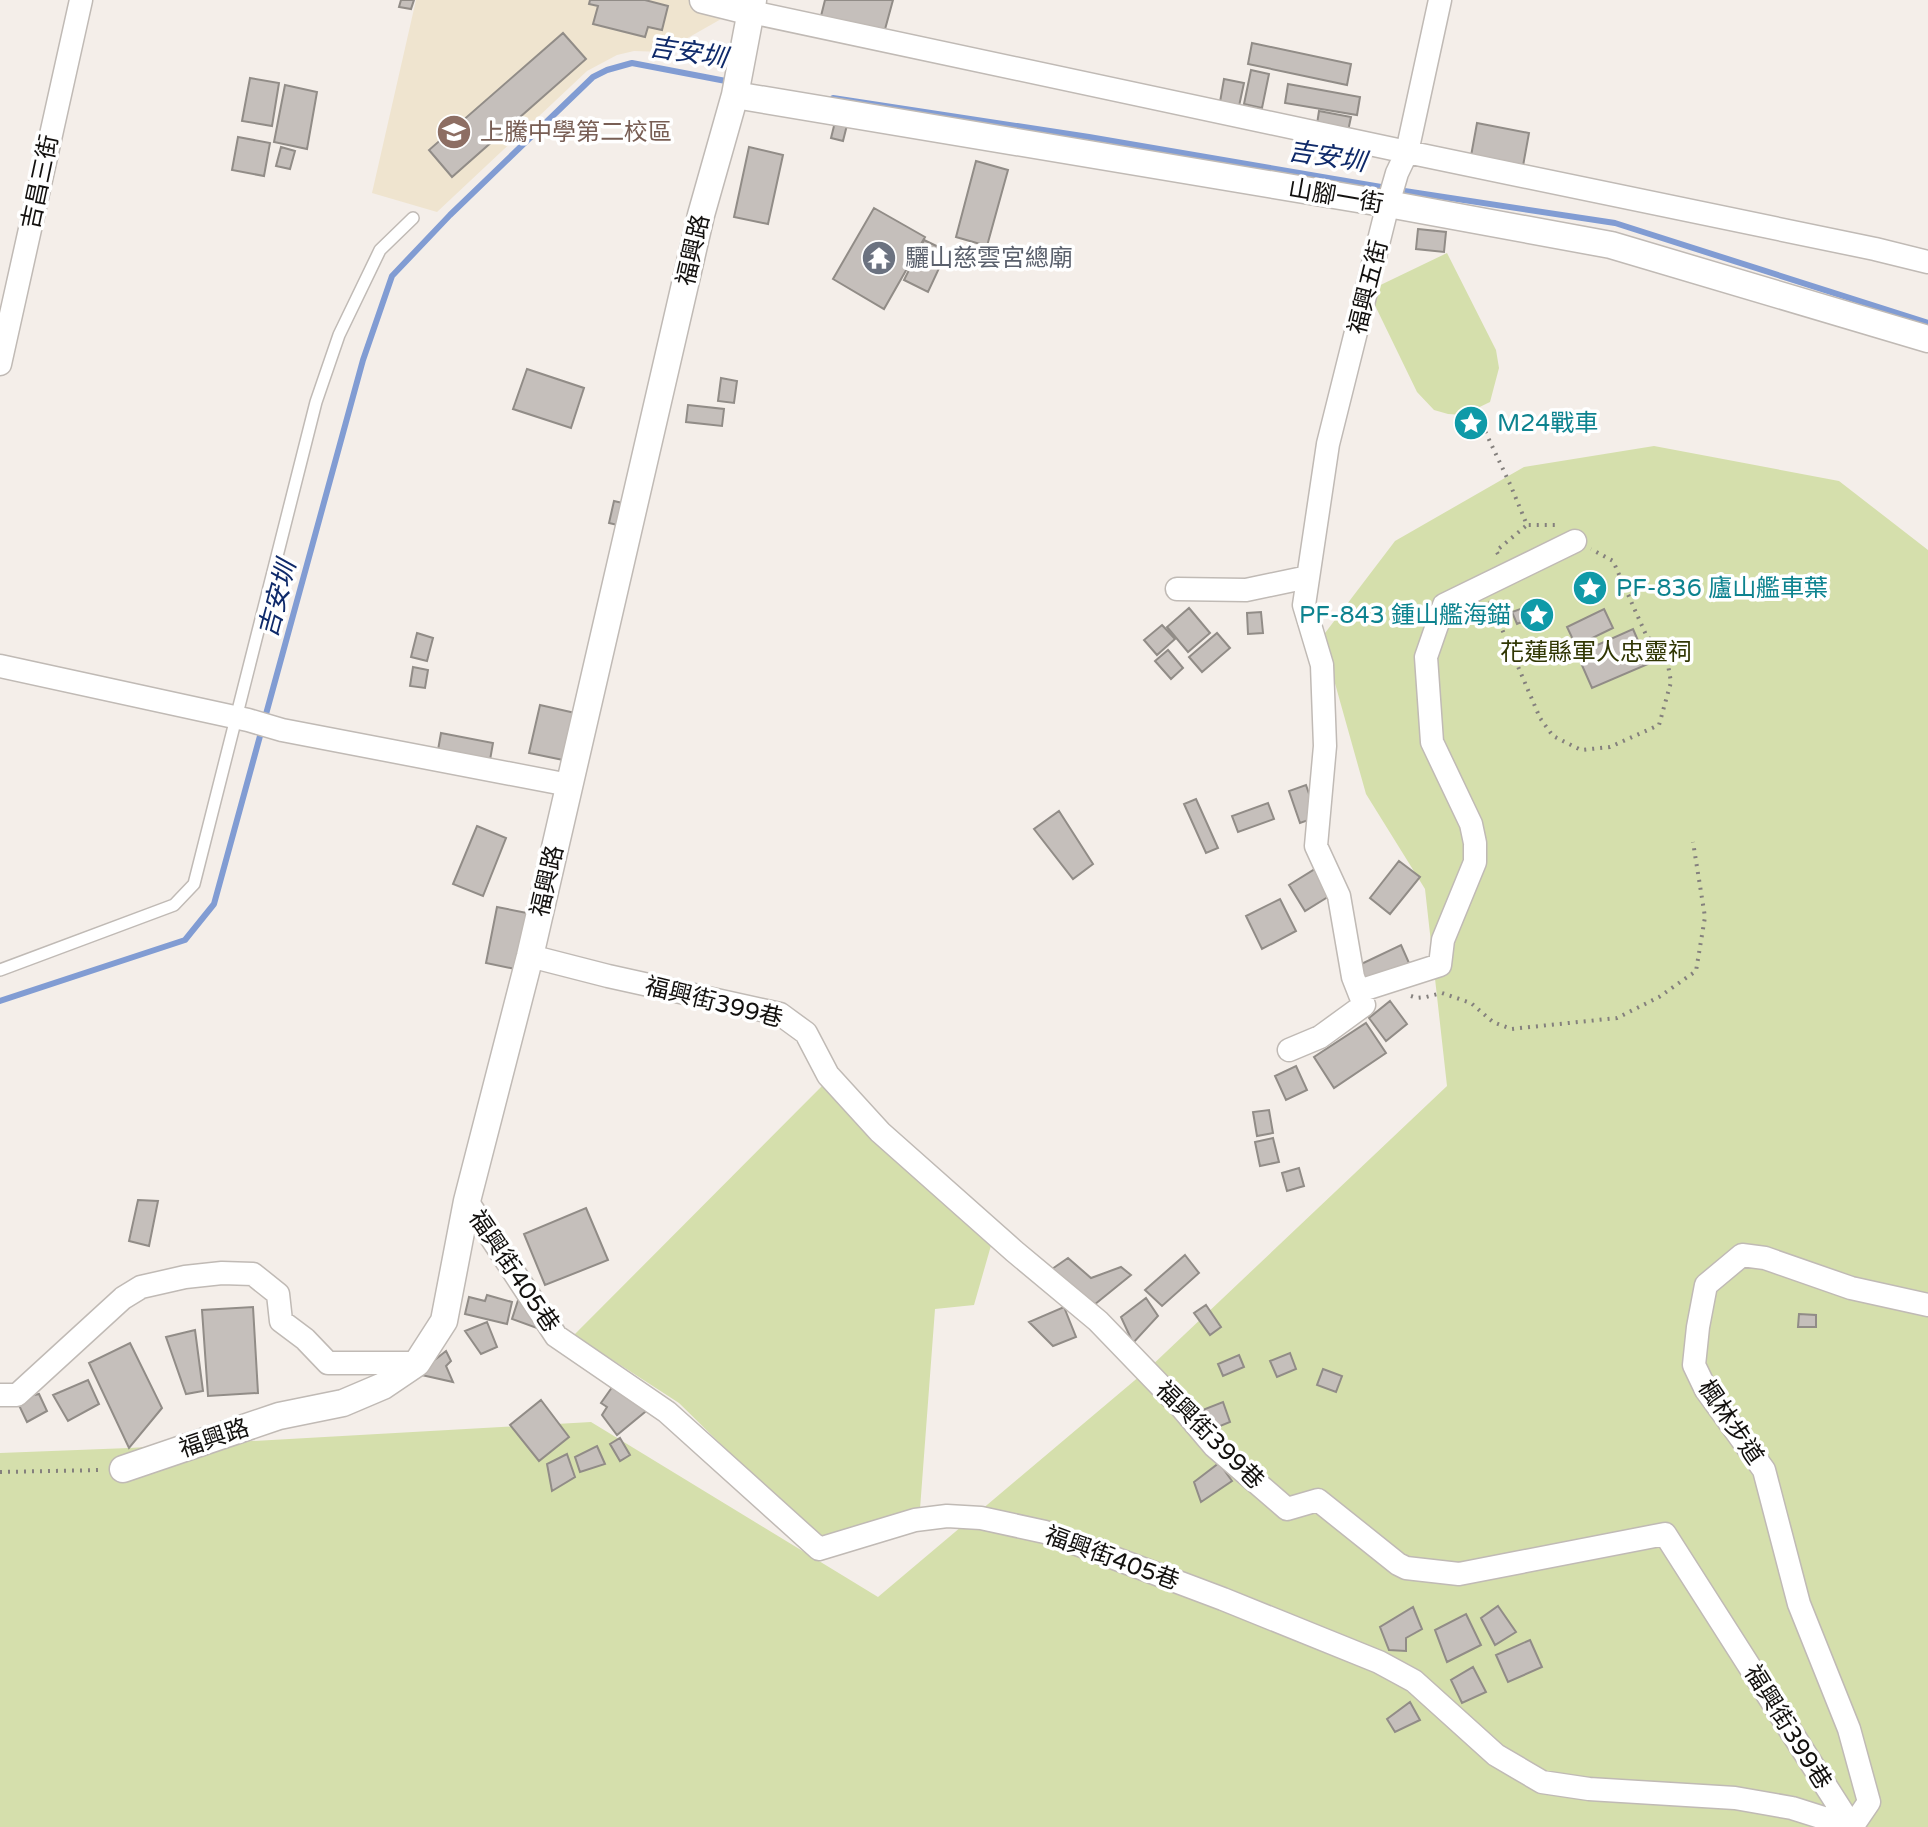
<svg xmlns="http://www.w3.org/2000/svg" width="1928" height="1827" font-family="'Varela Round','Noto Sans TC',sans-serif">
<rect width="100%" height="100%" fill="#f4eee9"/>
<path fill="#efe4cf" d="M416,0H690L737,10L663,52L634,51L617,55L587,71L437,212L372,193Z"/>
<path fill="#d5dfac" d="M1447,253L1496,350L1499,368L1490,402L1463,415L1448,414L1434,410L1417,392L1368,291Z
M1654,446L1839,481L1928,550V1827H0V1453L129,1448L591,1422L878,1597L1147,1370L1447,1086L1425,889L1366,794L1322,637L1395,541L1524,467Z
M825,1083L992,1242L974,1305L935,1309L920,1509L821,1538L812,1534L679,1403L574,1335Z"/>
<g fill="none" stroke-linecap="round" stroke-linejoin="round">
<path stroke="#819cd3" stroke-width="6" d="M833,98L1089,137L1387,188
M1398,190L1615,223L1928,323
M0,1001L185,940L214,904L363,360L392,276L450,215L593,77L607,70L632,63L731,82"/>
</g>
<path fill="#c5bfbb" stroke="#918c87" stroke-width="2" d="M401,0H414L411,9L399,7Z
M590,0H645L668,6L662,30L648,27L645,37L593,24L598,6L589,4Z
M825,0H893L884,33L821,16Z
M563,33L586,59L452,177L429,150Z
M1252,43L1351,64L1347,85L1248,64Z
M1251,70L1269,74L1262,108L1244,104Z
M250,78L279,83L272,126L242,121Z
M1224,79L1244,83L1239,106L1220,102Z
M1288,84L1360,97L1357,115L1285,103Z
M285,85L317,92L307,149L274,142Z
M1319,111L1351,117L1348,131L1317,124Z
M835,122L847,125L843,141L831,138Z
M1477,123L1529,133L1523,166L1471,156Z
M238,137L270,143L264,176L232,170Z
M281,147L295,151L290,169L276,166Z
M749,147L783,155L768,224L734,217Z
M976,161L1008,170L987,246L956,237Z
M874,208L925,237L884,309L833,279Z
M1418,229L1446,232L1444,252L1416,249Z
M924,240L947,251L928,292L904,280Z
M527,369L584,388L571,428L513,409Z
M721,378L737,381L734,403L718,401Z
M688,405L724,409L722,426L686,422Z
M614,501L631,505L626,527L609,523Z
M1529,606L1533,617L1517,624L1512,612Z
M1189,608L1210,633L1188,652L1167,627Z
M1604,609L1613,628L1576,646L1567,627Z
M1261,612L1263,633L1248,634L1247,613Z
M1162,625L1175,639L1157,655L1144,640Z
M1633,629L1648,664L1592,688L1577,654Z
M417,633L433,638L427,661L411,657Z
M1217,633L1230,648L1202,672L1189,657Z
M1168,650L1183,668L1171,679L1155,661Z
M413,667L428,670L425,688L410,686Z
M540,705L584,715L573,762L529,753Z
M441,733L493,743L490,760L438,750Z
M1306,785L1317,817L1300,823L1289,791Z
M1196,799L1218,848L1206,853L1184,804Z
M1268,803L1274,819L1238,832L1232,816Z
M1059,811L1093,864L1073,879L1034,829Z
M477,826L506,838L483,896L453,884Z
M1399,861L1420,877L1390,914L1370,898Z
M1315,869L1331,895L1305,911L1289,885Z
M1280,899L1296,931L1262,949L1246,916Z
M497,907L532,914L520,970L486,963Z
M1401,945L1409,963L1365,983L1357,966Z
M1390,1001L1407,1024L1386,1041L1369,1018Z
M1366,1023L1386,1053L1334,1088L1314,1057Z
M1296,1066L1307,1090L1286,1100L1275,1076Z
M1269,1110L1273,1133L1257,1136L1253,1112Z
M1273,1138L1279,1162L1260,1166L1255,1142Z
M1299,1168L1304,1186L1287,1191L1282,1173Z
M138,1200L158,1201L149,1246L129,1241Z
M586,1208L608,1260L545,1285L524,1234Z
M1185,1255L1199,1273L1162,1306L1145,1290Z
M1068,1258L1091,1278L1121,1267L1131,1275L1094,1305L1052,1269Z
M521,1291L548,1332L512,1319Z
M487,1295L512,1302L507,1324L465,1314L469,1297L485,1301Z
M1146,1298L1158,1316L1133,1343L1121,1317Z
M1206,1305L1221,1327L1210,1335L1194,1313Z
M253,1307L258,1393L208,1396L202,1310Z
M1064,1307L1076,1337L1053,1346L1029,1322Z
M1799,1314L1816,1315V1327H1798Z
M487,1322L497,1347L481,1354L465,1331Z
M195,1330L203,1391L186,1394L166,1337Z
M130,1343L162,1408L129,1448L89,1363Z
M446,1351L451,1361L446,1366L453,1382L417,1374Z
M1290,1353L1296,1369L1277,1377L1270,1361Z
M1239,1355L1244,1367L1223,1376L1218,1364Z
M1323,1369L1342,1376L1336,1392L1317,1385Z
M88,1380L99,1404L68,1421L53,1395Z
M615,1383L651,1407L617,1435L602,1415L607,1407L601,1403Z
M39,1394L47,1411L27,1422L16,1399Z
M541,1400L569,1437L539,1461L510,1425Z
M1223,1402L1230,1422L1208,1431L1200,1411Z
M620,1438L630,1455L620,1461L610,1444Z
M597,1446L605,1464L580,1472L575,1457Z
M567,1454L575,1477L552,1491L547,1464Z
M1219,1463L1232,1481L1201,1502L1194,1482Z
M1498,1606L1516,1632L1495,1645L1481,1618Z
M1413,1607L1422,1629L1406,1638V1651L1389,1650L1380,1627Z
M1466,1614L1481,1645L1447,1662L1435,1630Z
M1530,1640L1542,1667L1508,1682L1496,1655Z
M1473,1667L1486,1692L1462,1703L1451,1680Z
M1410,1702L1420,1720L1395,1732L1387,1719Z"/>
<g fill="none" stroke-linecap="round" stroke-linejoin="round">
<g stroke="#c0bab5" stroke-width="14">
<path id="service" d="M0,970L174,905L194,884L316,402L339,335L380,250L413,218"/>
</g>
<g stroke="#c0bab5" stroke-width="25">
<path id="minor" d="M751,12L1407,152L1875,249L1928,262
M0,364L81,0
M1177,589L1246,590L1308,577
M0,666L248,720L282,730L569,785
M530,956L608,976L780,1014L806,1033L828,1075L880,1132L1014,1251L1098,1321L1181,1407L1214,1446L1287,1509L1318,1500L1398,1564L1406,1568L1459,1574L1665,1534L1852,1827
M1359,991L1440,965L1443,940L1475,862V843L1471,824L1432,742L1426,657L1444,605L1575,541
M1289,1050L1320,1037L1364,1005L1353,977L1339,896L1316,846L1325,746L1322,665L1304,605L1328,444L1388,204L1397,173L1407,152L1440,0
M467,1201L556,1336L667,1412L819,1549L915,1520L947,1516L981,1518L1045,1532L1223,1599L1379,1662L1414,1681L1496,1755L1542,1782L1589,1789L1735,1798L1792,1808L1852,1827
M0,1395H17L123,1298L141,1287L185,1277L222,1273L253,1274L278,1294L281,1321L305,1339L328,1363H417
M1852,1827L1869,1802L1849,1729L1799,1604L1764,1470L1706,1390L1694,1365L1698,1327L1706,1285L1742,1255L1765,1258L1851,1288L1928,1305"/>
</g>
<g stroke="#c0bab5" stroke-width="29">
<path id="tertiary" d="M703,0L751,12
M735,95L1388,204L1611,245L1928,339
M123,1469L279,1416L343,1403L383,1386L417,1363L444,1321L467,1201L530,956L701,215L735,95L753,0"/>
</g>
<path stroke="#84807d" stroke-width="4" stroke-dasharray="2 6" stroke-linecap="butt" d="M1475,410L1510,484L1527,525H1558
M1498,554L1496,551L1527,525
M1490,601L1540,718L1553,736L1581,750L1610,747L1659,725L1671,682L1665,648L1647,637L1613,561L1591,549
M1411,996L1417,998L1426,997L1442,993L1471,1003L1493,1022L1511,1029L1617,1018L1659,997L1696,971L1705,917L1693,842
M0,1472L102,1470"/>
<use href="#service" stroke="#fff" stroke-width="11"/>
<use href="#minor" stroke="#fff" stroke-width="22"/>
<use href="#tertiary" stroke="#fff" stroke-width="26"/>
</g>
<defs>
<g id="school-disc" transform="scale(1.8)"><circle r="9.5" fill="#8d6e63" stroke="#fff"/><path d="M0-5L7-2L0 1L-7-2ZM-4 1L0 2.5L4 1V4Q0 6-4 4Z" fill="#fff"/></g>
<g id="temple-disc" transform="scale(1.8)"><circle r="9.5" fill="#6b7280" stroke="#fff"/><path d="M0-6L5-2H3V0L6.5 2.5H4V6H1.5V3h-3V6H-4V2.5H-6.5L-3 0V-2H-5Z" fill="#fff"/></g>
<g id="sight-disc" transform="scale(1.8)"><circle r="9.5" fill="#0f9aa8" stroke="#fff"/><path d="M0-6L1.8-2.2L6-1.7L2.9 1.2L3.7 5.4L0 3.3L-3.7 5.4L-2.9 1.2L-6-1.7L-1.8-2.2Z" fill="#fff"/></g>
</defs>
<g fill-rule="evenodd">
<use href="#school-disc" x="454" y="132"/>
<use href="#temple-disc" x="879" y="258"/>
<use href="#sight-disc" x="1471" y="423"/>
<use href="#sight-disc" x="1590" y="588"/>
<use href="#sight-disc" x="1537" y="615"/>
</g>
<g text-anchor="middle" stroke-width="7" stroke-linejoin="round" paint-order="stroke">
<g font-size="24" fill="#785e54" stroke="#fff" text-anchor="start">
<text x="480" y="140">上騰中學第二校區</text>
</g>
<g font-size="24" fill="#13110f" stroke="#fff">
<text transform="translate(40 182) rotate(-78)" y="8">吉昌三街</text>
<text transform="translate(1336 196) rotate(10)" y="8">山腳一街</text>
<text transform="translate(693 250) rotate(-77)" y="8">福興路</text>
<text transform="translate(1368 287) rotate(-76)" y="8">福興五街</text>
<text transform="translate(547 881) rotate(-77)" y="8">福興路</text>
<text transform="translate(714 1002) rotate(14)" y="8">福興街399巷</text>
<text transform="translate(514 1271) rotate(56)" y="8">福興街405巷</text>
<text transform="translate(1731 1422) rotate(56)" y="8">楓林步道</text>
<text transform="translate(1210 1435) rotate(45)" y="8">福興街399巷</text>
<text transform="translate(214 1438) rotate(-19)" y="8">福興路</text>
<text transform="translate(1112 1558) rotate(20)" y="8">福興街405巷</text>
<text transform="translate(1788 1727) rotate(58)" y="8">福興街399巷</text>
</g>
<g font-size="24" fill="#5b616d" stroke="#fff" text-anchor="start">
<text x="905" y="266">驪山慈雲宮總廟</text>
</g>
<g font-size="24" fill="#0d838f" stroke="#fff" text-anchor="start">
<text x="1497" y="431">M24戰車</text>
<text x="1616" y="596">PF-836 廬山艦車葉</text>
<text x="1511" y="623" text-anchor="end">PF-843 鍾山艦海錨</text>
</g>
<g font-size="24" fill="#313704" stroke="#fff">
<text x="1596" y="660">花蓮縣軍人忠靈祠</text>
</g>
<g font-size="26" font-style="italic" fill="#0f2a6a" stroke="#fff">
<text transform="translate(688 52) rotate(9)" y="9">吉安圳</text>
<text transform="translate(1327 156) rotate(9)" y="9">吉安圳</text>
<text transform="translate(277 599) rotate(-75)" y="9">吉安圳</text>
</g>
</g>
</svg>
